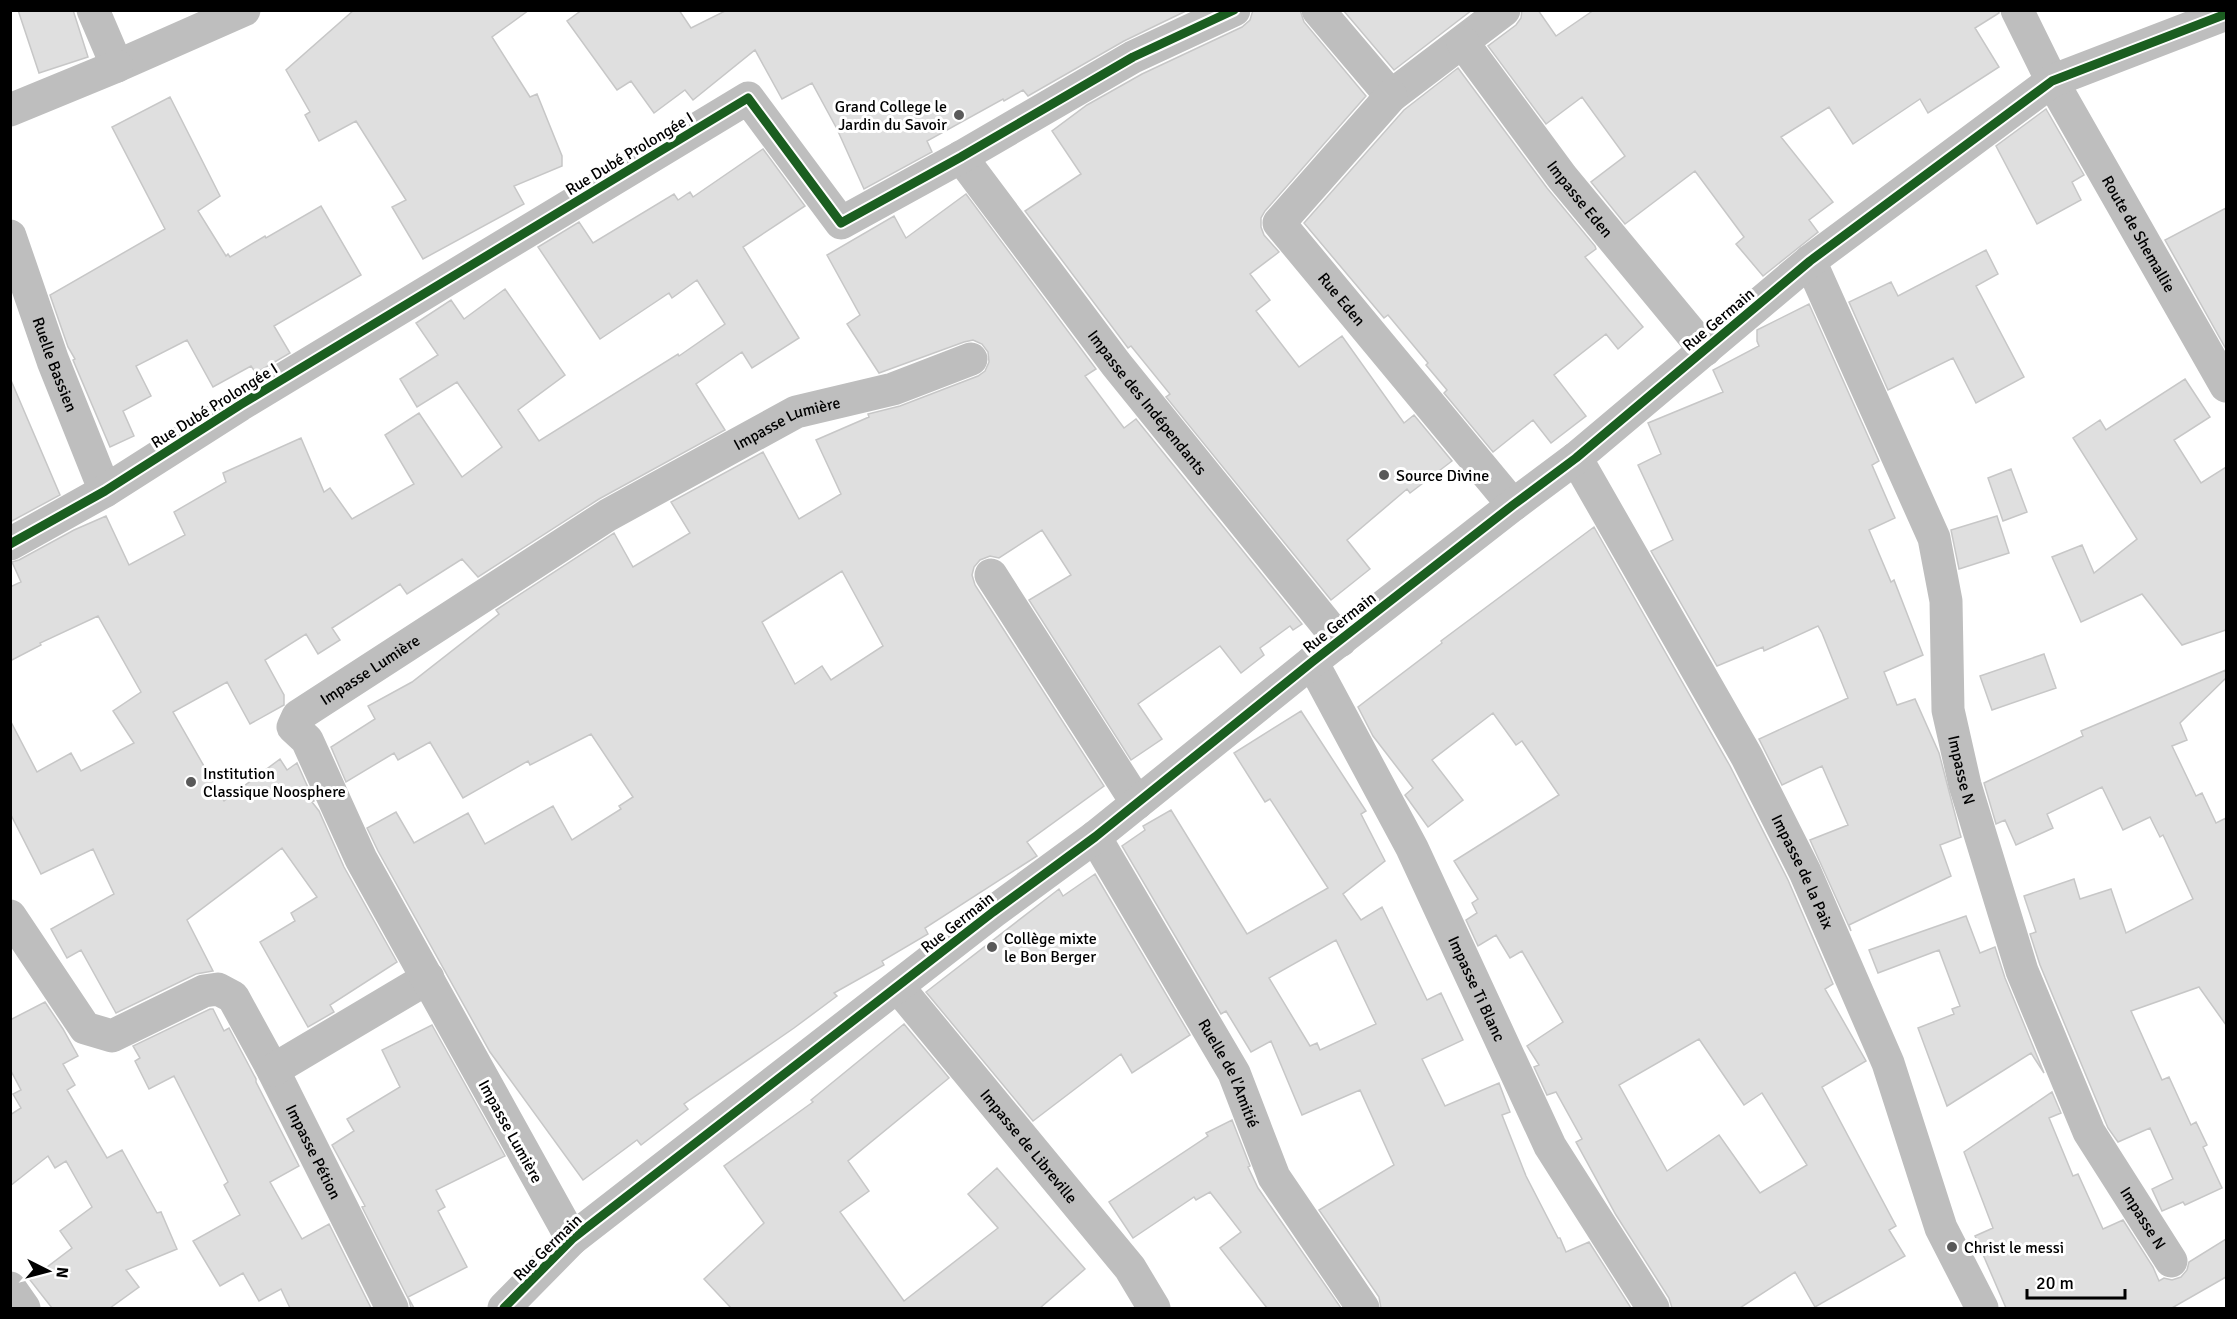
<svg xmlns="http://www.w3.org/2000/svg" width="2237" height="1319" font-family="Signika,sans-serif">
<rect width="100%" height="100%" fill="#fff"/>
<path fill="#dfdfdf" stroke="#c7c7c7" stroke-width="1.5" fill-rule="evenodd" d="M18,10H73L88,57L39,73Z
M354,10H529L492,37L530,97L537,94L562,156V166L514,186L524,204L423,259L392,207L406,200L356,121L319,141L305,115L310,112L286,70Z
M582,10H679L691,28L727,10H1188L1124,41L1028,96L1023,90L1004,101L1003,99L927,141L932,152L864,189L837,129L812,83L782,99L755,50L693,100L685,90L654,113L631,81L617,90L567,21Z
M1253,10H1300L1304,22L1366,96L1265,211L1261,218V227L1264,235L1279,252L1250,274L1270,300L1256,311L1299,367L1342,336L1404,423L1414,415L1452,461L1410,493L1407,489L1347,540L1370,569L1331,600L1166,397L1170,394L1131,346L1128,348L1025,211L1081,174L1052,131L1087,105L1142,74L1242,27L1250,20Z
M1343,10H1472L1394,70Z
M1522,10H1538L1556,36L1594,10H1999V13L1975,28L1999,67L1928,113L1920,99L1853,144L1829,107L1781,137L1833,202L1809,220L1818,232L1763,276L1736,244L1744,237L1695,171L1625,224L1591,182L1625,156L1582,97L1546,124L1488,46L1516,25L1521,18Z
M1458,68L1547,188L1595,246L1596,249L1585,257L1643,327L1618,349L1606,334L1554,375L1586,416L1551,443L1533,420L1493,452L1444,393L1447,390L1426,365L1428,363L1388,315L1384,318L1304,223L1404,110Z
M170,97L220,196L198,211L226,256L228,254L230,257L265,236L266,238L321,206L361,275L274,326L290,353L256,373L251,366L213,387L187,340L136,366L151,396L123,411L134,436L110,447L73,360L75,359L68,347L50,295L165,229L112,127Z
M2046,109L2084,175L2072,182L2081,200L2037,224L1996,146Z
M763,149L805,206L743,247L799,338L752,368L742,352L696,384L725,430L599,499L478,577L462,559L407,594L400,584L332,628L340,640L318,654L306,634L265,660L284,695V705L250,724L227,682L173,712L224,801L280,759L287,770L297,763L314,801L312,802L319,811L344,867L397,962L330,1005L334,1012L308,1027L260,942L295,921L291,913L317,897L282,848L187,920L213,971L196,974L116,1013L81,950L67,958L51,929L114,894L93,849L41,874L10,813V720L37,772L71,753L81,771L134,743L113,711L141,692L98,616L40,643L41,645L10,661V587L21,582L12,562L19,560L74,530L106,516L129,565L185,535L174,512L226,482L223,473L301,438L324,492L330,488L352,519L414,484L385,435L419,413L462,477L502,447L457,382L417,407L400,379L438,355L416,323L451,300L464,319L505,289L565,375L518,410L539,441L678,354L679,356L725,324L697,280L672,298L669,293L600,339L538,247L579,222L593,243L674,194L678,200L690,192L693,197Z
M966,194L1096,369L1085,376L1124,428L1136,419L1302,624L1293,630L1290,626L1260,648L1264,655L1241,673L1220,646L1138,704L1162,739L1131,760L1029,600L1071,575L1042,530L999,558L990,556L980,560L974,567L972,575L975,585L1104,786L1027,842L1037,856L925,928L928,934L882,961L884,965L834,993L837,996L794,1028L684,1104L688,1109L641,1145L637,1140L583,1180L490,1052L378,851L367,828L396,812L414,843L468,813L485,844L553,806L572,840L621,809L619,806L633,797L591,734L530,765L528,761L463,798L430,742L398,760L394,753L346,782L331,747L375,719L368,706L412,682L499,614L496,610L614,533L633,567L690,533L671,502L763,452L799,519L841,494L816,440L869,417L868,414L900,406L978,376L985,371L989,362L988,352L982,344L973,340L964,342L879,373L847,324L860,315L827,255L894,216L906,238ZM842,571L883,646L831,680L822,666L795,684L762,622Z
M2226,208V349L2165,240Z
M1986,250L1998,274L1976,286L2024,377L1976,403L1953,358L1888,390L1849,302L1891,282L1898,296Z
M1809,304L1879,461L1872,465L1895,518L1869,530L1891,582L1894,580L1923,655L1884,672L1897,705L1915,699L1939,753L1961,837L1940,845L1951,876L1849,925L1851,931L1810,840L1848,825L1822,766L1782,785L1759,739L1848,698L1822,633L1818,626L1764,651L1763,647L1717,666L1651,551L1673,540L1638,465L1661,454L1648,423L1723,392L1713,370L1759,346L1757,341V330Z
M10,378L60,495L10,522Z
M2185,379L2210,417L2174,440L2201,483L2226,467V630L2182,645L2142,594L2081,622L2052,557L2082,545L2094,573L2137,539L2073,438L2100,420L2106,430Z
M2011,469L2027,512L2003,521L1988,478Z
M1997,516L2009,553L1959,569L1951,530Z
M1594,527L1730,766L1788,880L1833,984L1825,989L1866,1061L1822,1087L1896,1226L1889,1230L1905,1256L1815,1307L1795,1272L1740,1308H1672L1669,1298L1616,1215L1576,1142L1582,1139L1556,1092L1547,1095L1534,1067L1539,1065L1527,1046L1563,1022L1522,951L1510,958L1496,935L1478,946L1466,920L1477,913L1472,903L1478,899L1454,861L1559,795L1522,741L1516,745L1493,713L1432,760L1463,800L1428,827L1405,795L1413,788L1373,736L1358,707L1442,643L1441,641ZM1699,1039L1744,1105L1762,1093L1807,1165L1760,1193L1719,1135L1667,1171L1619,1085Z
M2044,654L2056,688L1992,710L1980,676Z
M2226,670V678L2180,723L2187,740L2172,746L2196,796L2202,793L2216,823L2226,818V1025L2199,987L2131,1011L2162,1080L2169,1077L2191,1125L2196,1122L2207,1145L2203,1147L2222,1188L2185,1205L2183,1202L2162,1211L2152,1189L2173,1179L2150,1128L2118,1142L2108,1128L2040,965L2030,934L2036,932L2024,896L2074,879L2080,899L2111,889L2126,933L2193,899L2163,835L2160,837L2150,817L2123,830L2102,787L2047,814L2053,828L2016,845L2005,820L1996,824L1984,783L2083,736L2081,731Z
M1301,711L1366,811L1361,814L1385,861L1343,894L1361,920L1382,907L1427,1000L1441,993L1463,1040L1422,1059L1445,1106L1499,1083L1510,1112L1502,1115L1526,1176L1558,1238H1560L1566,1252L1589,1242L1631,1308H1381L1379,1297L1319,1210L1394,1165L1360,1090L1302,1115L1271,1041L1251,1052L1226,1011L1221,1014L1122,846L1145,830L1143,826L1171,810L1247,934L1328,888L1270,799L1265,802L1234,753ZM1336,940L1376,1024L1320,1050L1317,1043L1310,1046L1269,978Z
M1095,874L1190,1035L1132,1073L1121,1054L1033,1121L926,992L1059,889L1063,896Z
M1966,916L1980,953L1995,947L2005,978L2044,1073L2031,1053L1947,1106L1918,1028L1954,1014L1952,1009L1960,1006L1939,950L1878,973L1869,950Z
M45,1002L63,1029L78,1056L63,1064L75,1085L67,1090L107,1158L122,1150L157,1213L161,1212L177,1249L126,1270L139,1287L110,1308H52L30,1280L72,1248L60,1231L92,1207L66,1161L55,1168L48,1156L10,1186V1115L21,1108L13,1094L21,1090L10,1069V1020Z
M210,1009H213L224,1031L229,1028L256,1079V1082L299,1166L270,1182L302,1239L329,1224L371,1308H290L281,1289L259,1301L243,1273L220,1286L193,1241L240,1215L224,1185L228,1182L174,1076L149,1089L135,1061L140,1058L133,1046Z
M904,1024L949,1078L848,1161L869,1191L840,1212L904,1301L998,1228L968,1194L997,1168L1085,1269L1040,1308H731L704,1279L764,1223L724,1166L813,1102L811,1100Z
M432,1025L505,1156L436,1190L445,1207L438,1211L467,1267L408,1297L414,1308H411L409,1300L362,1207L365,1206L332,1145L354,1131L347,1119L400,1087L382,1050Z
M2052,1092L2061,1113L2049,1118L2073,1176L2078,1174L2103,1229L2123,1220L2153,1267L2159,1281L2164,1278L2172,1280L2181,1277L2187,1270L2189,1262L2226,1239V1277L2172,1308H2006L1975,1236L1993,1228L1964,1152Z
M1232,1120L1250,1166L1248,1167L1258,1188L1341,1308H1267L1220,1248L1241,1232L1210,1192L1196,1200L1194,1197L1133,1238L1109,1202L1208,1136L1206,1133Z"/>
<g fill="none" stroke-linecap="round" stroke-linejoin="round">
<g stroke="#bebebe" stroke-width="33">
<path d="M93,10L117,66L244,10"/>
<path d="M1318,10L1391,96L1504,10"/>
<path id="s1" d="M2017,10L2052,81L2226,386"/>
<path id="s2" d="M1463,43L1562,177L1705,350"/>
<path id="s3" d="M1391,96L1279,223L1513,505"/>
<path d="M10,110L117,66"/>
<path id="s4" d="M961,157L1116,364L1340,641"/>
<path id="s5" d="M10,236L53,361L105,491"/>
<path id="s6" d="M1810,261L1934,538L1946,601L1948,710L1965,785L2022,971L2089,1132L2171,1261"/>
<path id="s7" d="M1576,458L1747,757L1805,872L1888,1063L1941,1228L1982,1308"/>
<path d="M10,544L105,491L240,405L748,98L841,223L961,157L1133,57L1234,10"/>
<path d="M991,575L1137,803"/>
<path id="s8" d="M1312,662L1412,848L1550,1146L1653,1308"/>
<path id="s9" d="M1095,837L1234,1073L1274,1177L1363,1308"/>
<path id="s10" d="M10,916L85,1028L112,1036L204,991L218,989L233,997L273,1070L392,1308"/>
<path id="s11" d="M898,987L1130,1268L1154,1308"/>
<path d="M273,1070L428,978"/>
<path id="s12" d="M572,1239L361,859L307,740L293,727L298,716L608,515L796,412L893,389L971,359"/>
<path d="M10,1288L24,1308"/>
<path d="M504,1308L572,1239L993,912L1095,837L1312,662L1513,505L1576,458L1810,261L2052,81L2226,14"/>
</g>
<g stroke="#fff" stroke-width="13">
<path id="cycleway" d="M10,544L105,491L240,405L748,98L841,223L961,157L1133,57L1234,10
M504,1308L572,1239L993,912L1095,837L1312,662L1513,505L1576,458L1810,261L2052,81L2226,14"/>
</g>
<use href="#cycleway" stroke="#1b5e20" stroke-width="9"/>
</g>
<g fill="#595959" stroke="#fff" stroke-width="2">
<circle cx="959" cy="115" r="6"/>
<circle cx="1384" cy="475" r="6"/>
<circle cx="191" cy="782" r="6"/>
<circle cx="992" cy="947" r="6"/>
<circle cx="1952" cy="1247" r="6"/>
</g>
<g text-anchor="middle" stroke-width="6" stroke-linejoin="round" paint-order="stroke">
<g font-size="16" fill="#000" stroke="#fff" text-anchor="start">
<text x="947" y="112" text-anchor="end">Grand College le<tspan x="947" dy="18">Jardin du Savoir</tspan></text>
<text x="1396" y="481">Source Divine</text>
<text x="203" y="779">Institution<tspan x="203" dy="18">Classique Noosphere</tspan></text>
<text x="1004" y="944">Collège mixte<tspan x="1004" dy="18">le Bon Berger</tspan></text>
<text x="1964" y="1253">Christ le messi</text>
</g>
<g font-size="16" fill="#000" stroke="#fff">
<text transform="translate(629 153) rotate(-31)" y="6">Rue Dubé Prolongée I</text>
<text dy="6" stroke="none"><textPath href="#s2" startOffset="195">Impasse Eden</textPath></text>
<text dy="6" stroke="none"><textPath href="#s1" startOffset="255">Route de Shemallie</textPath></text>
<text dy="6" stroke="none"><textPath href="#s3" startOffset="268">Rue Eden</textPath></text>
<text transform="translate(1718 319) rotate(-40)" y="6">Rue Germain</text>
<text dy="6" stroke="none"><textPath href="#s5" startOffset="136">Ruelle Bassien</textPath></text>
<text dy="6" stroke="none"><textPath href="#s4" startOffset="308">Impasse des Indépendants</textPath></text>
<text transform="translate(214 405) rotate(-32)" y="6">Rue Dubé Prolongée I</text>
<text dy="6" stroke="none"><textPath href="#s12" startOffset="1168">Impasse Lumière</textPath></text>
<text transform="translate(1339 622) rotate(-38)" y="6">Rue Germain</text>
<text dy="6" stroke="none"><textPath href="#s12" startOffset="682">Impasse Lumière</textPath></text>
<text dy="6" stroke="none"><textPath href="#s6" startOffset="538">Impasse N</textPath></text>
<text dy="6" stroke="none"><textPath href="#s7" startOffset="472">Impasse de la Paix</textPath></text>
<text transform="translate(957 922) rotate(-38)" y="6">Rue Germain</text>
<text dy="6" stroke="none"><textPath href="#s8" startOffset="366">Impasse Ti Blanc</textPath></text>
<text dy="6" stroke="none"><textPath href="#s9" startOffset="272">Ruelle de l'Amitié</textPath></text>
<text transform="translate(511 1131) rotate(61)" y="6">Impasse Lumière</text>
<text dy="6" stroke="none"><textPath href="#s11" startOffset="206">Impasse de Libreville</textPath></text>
<text dy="6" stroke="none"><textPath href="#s10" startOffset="471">Impasse Pétion</textPath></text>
<text dy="6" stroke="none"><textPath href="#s6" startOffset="1024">Impasse N</textPath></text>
<text transform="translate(547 1247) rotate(-44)" y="6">Rue Germain</text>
</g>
</g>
<rect width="2237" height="1319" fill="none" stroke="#000000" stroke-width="24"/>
<g transform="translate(48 1271) rotate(96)" stroke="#ffffff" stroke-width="4.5" paint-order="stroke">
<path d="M0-4.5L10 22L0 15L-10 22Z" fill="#000000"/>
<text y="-9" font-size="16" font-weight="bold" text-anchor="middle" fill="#000000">N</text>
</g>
<path d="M2027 1289v9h98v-9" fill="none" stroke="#000000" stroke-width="3"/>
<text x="2036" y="1289" font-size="18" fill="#000000" stroke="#ffffff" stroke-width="4.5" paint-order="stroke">20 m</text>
</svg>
